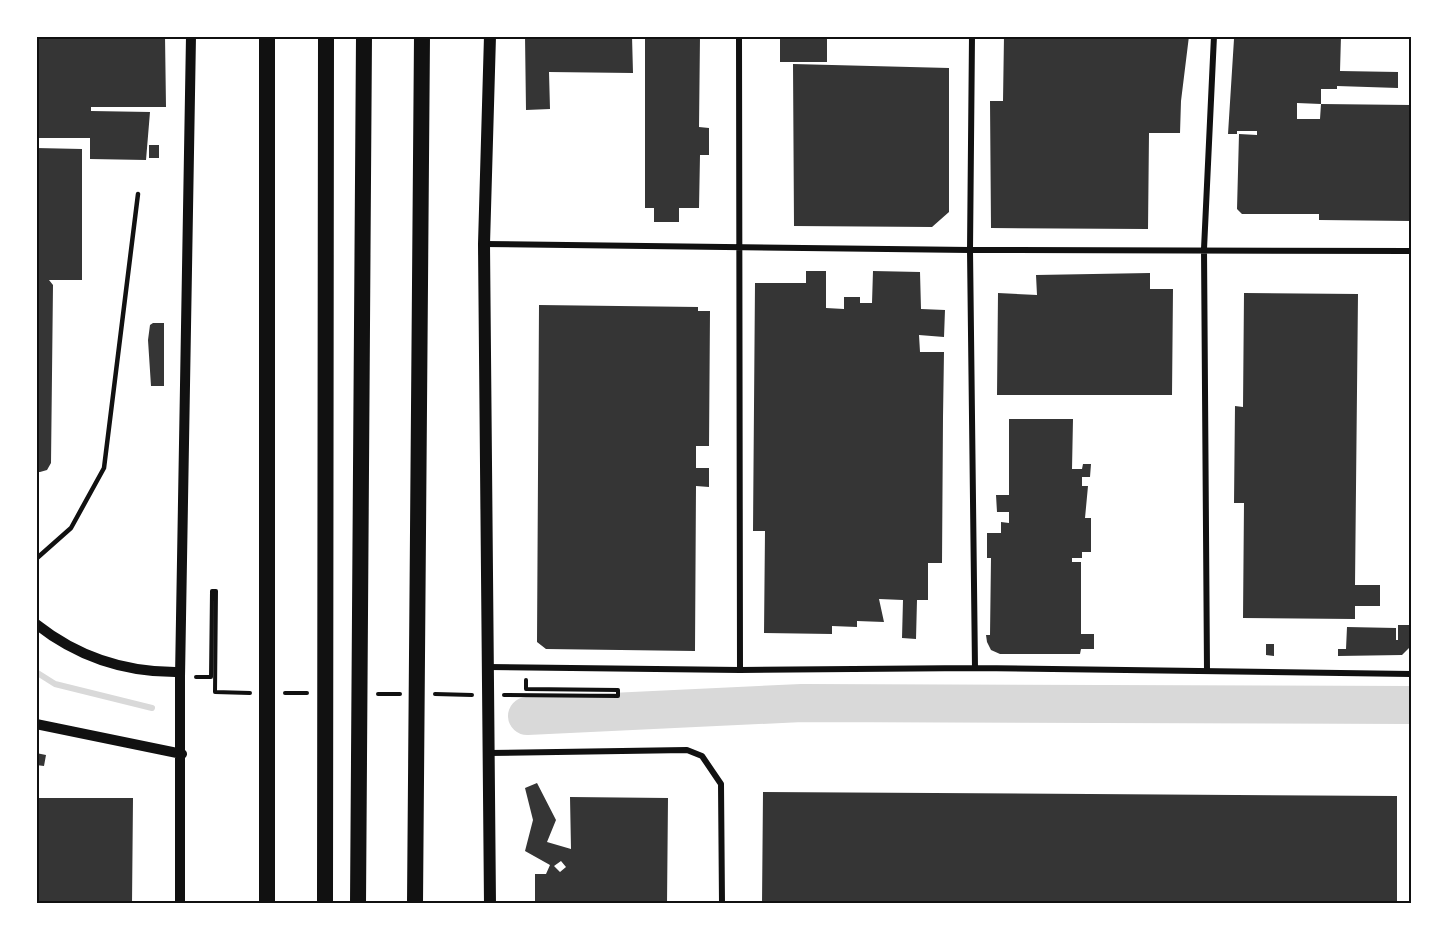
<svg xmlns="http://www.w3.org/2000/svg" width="1447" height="940" font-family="'Space Grotesk',sans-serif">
<rect width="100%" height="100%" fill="#fff"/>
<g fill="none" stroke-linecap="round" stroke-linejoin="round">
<path stroke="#d9d9d9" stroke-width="6" d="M36,672L55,684L152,708"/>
<path stroke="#d9d9d9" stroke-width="38" d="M527,716L802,703L1411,705"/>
</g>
<path fill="#353535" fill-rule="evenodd" d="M36,36H165L166,107H91V111L150,112L146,160L90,159V138H36Z
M525,36H632L633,73L549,72L550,109L526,110Z
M645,36H700L699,127L709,128V155H700L699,208H679V222H654V208H645Z
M1004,36H1189L1181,101L1180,133H1149L1148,229L991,228L990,101H1003Z
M1327,36H1341L1340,71L1398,72V88L1337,86V89H1321V104L1297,103V119H1320L1321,104L1411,105V221L1319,220V214H1242L1237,209L1239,134L1257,135V131H1237V134H1228L1234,39H1327Z
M780,38L827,39V62H780Z
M793,64L949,68V212L932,227L794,226Z
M149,145H159V158H149Z
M36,148L82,149V280H49L53,285L51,463L47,470L40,472H36Z
M806,271H826V308L844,309V297H860V303H872L873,271L920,272L921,309L945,310L944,337L919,335L920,352H944L943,417L942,563H928V600H917L916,639L902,638L903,600L879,599L884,622L857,621V627L832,626V634L764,633L765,531H753L755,283H806Z
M1150,273V289H1173L1172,395H997L998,293L1037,295L1036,275Z
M1244,293L1358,294L1355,585H1380V606H1355V619L1243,618L1244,503H1234L1235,406L1243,407Z
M539,305L698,307V311H710L709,446H696V468H709V487L696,486L695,651L546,649L537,642Z
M153,323H164V386H151L148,340L150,325Z
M1009,419H1073L1072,469H1082L1083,464H1091L1090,477H1082V486H1088L1085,518H1091V552H1082V558H1072V562H1081V634H1094V649H1081L1080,654H1000L991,650L987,642L986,635H990L991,558H987V533H1001V522L1009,523V512H997L996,495H1009Z
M1398,625H1411L1410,647L1402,655L1338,656V649H1346L1347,627L1396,628V640H1398Z
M1266,644H1274V656L1266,655Z
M36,753L46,755L44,766L36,765Z
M537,783L556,820L547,842L571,849L570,797L668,798L667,904H535V874H546L550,865L525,851L533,820L525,788ZM561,861L566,867L560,872L554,866Z
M763,792L1397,796V904H762Z
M36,798H133L132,904H36Z"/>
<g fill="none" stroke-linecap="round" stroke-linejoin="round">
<path stroke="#111" stroke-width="4" d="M196,677H211L212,591H216L215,692L250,693
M526,680V689L618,690
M285,693H307
M378,694H400
M435,694L472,695
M504,695L618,696V690"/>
<path stroke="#111" stroke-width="4.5" d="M36,559L71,528L104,468L138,194"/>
<path stroke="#111" stroke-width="6" d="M739,36L740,670
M972,36L970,250L975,668
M484,244L970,250L1411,251
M488,667L740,670L975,668L1411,674
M1207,671L1204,249L1214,36
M489,753L687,750L702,756L721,784L722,904"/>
<path stroke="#111" stroke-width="10" d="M36,624C79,658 126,673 180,672
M36,724L182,754
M180,904V677L191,36"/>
<path stroke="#111" stroke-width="12" d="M490,904L484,244L490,36"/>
<path stroke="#111" stroke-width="16" d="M267,904V36
M325,904L326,36
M358,904L364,36
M415,904L422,36"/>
</g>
<rect width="1447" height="940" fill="none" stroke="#ffffff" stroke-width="75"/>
<rect x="38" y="38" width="1372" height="864" fill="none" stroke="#111" stroke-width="2"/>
</svg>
